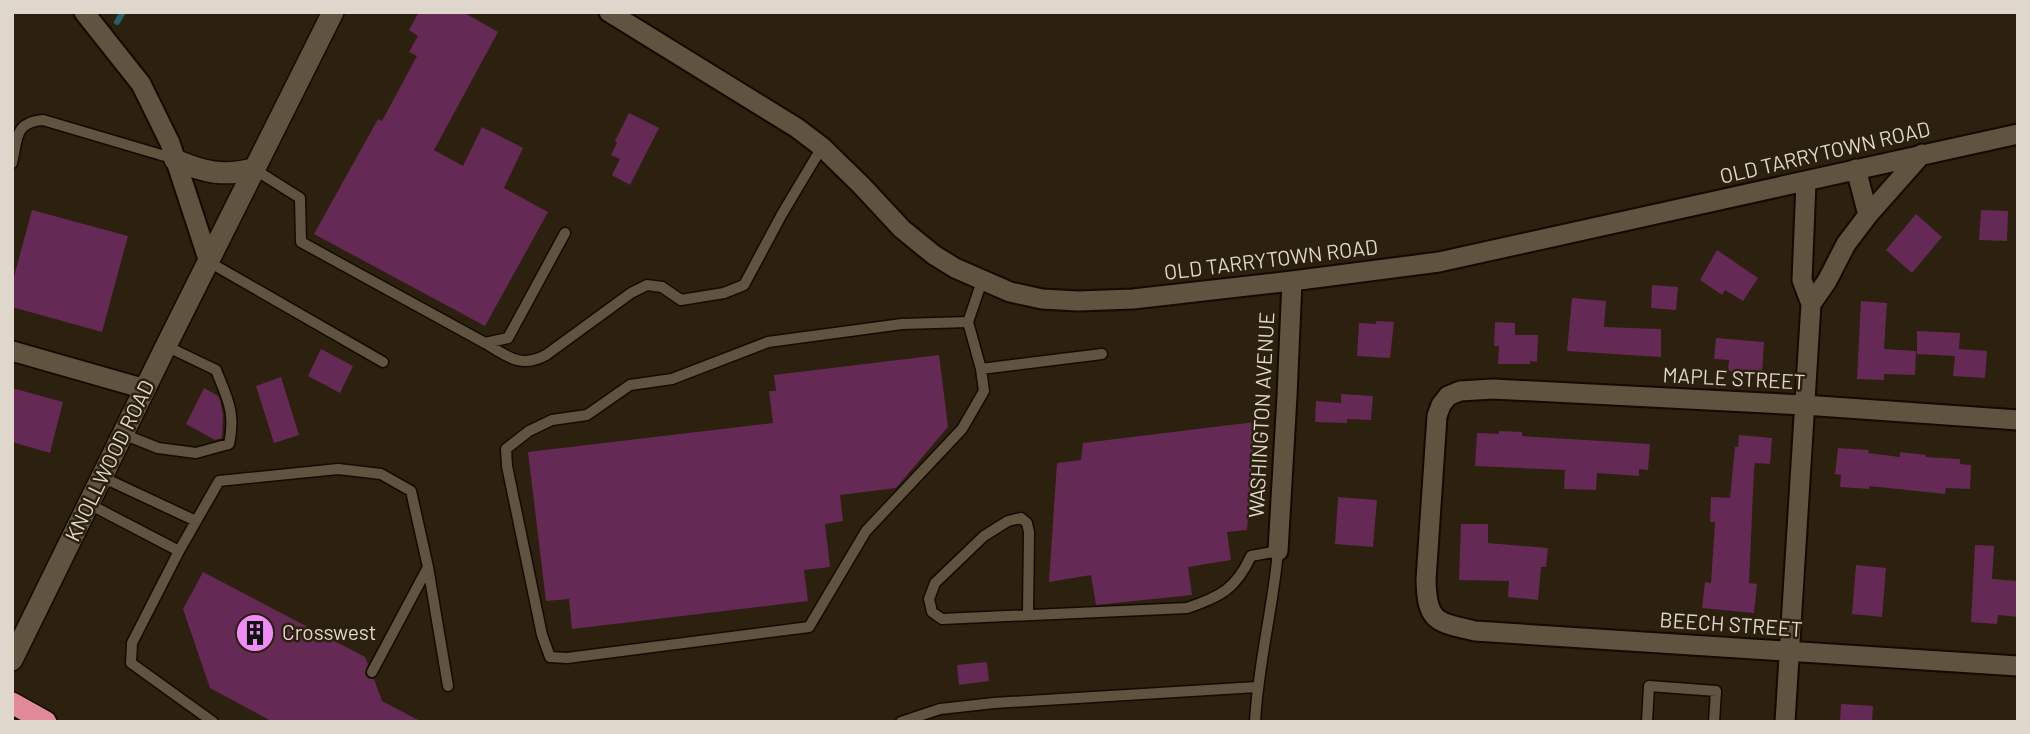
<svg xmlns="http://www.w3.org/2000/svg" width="2030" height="734" font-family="Barlow,sans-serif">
<rect width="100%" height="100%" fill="#2c200e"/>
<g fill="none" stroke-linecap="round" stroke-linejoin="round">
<path stroke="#236067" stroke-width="6" d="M117,22L123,12"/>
</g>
<path fill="#652955" d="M419,12H463L498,32L434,150L463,166L482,127L523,148L504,188L548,212L485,326L314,234L378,119L382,121L417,56L409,52L418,36L409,30Z
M629,113L659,128L630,185L612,175L620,159L611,155L617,143L615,141Z
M32,210L128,236L102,332L12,307V284Z
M1981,210L2008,211L2007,241L1979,240Z
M1916,214L1942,237L1912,273L1886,250Z
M1717,250L1758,278L1743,301L1725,290L1722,295L1700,280Z
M1652,285L1678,287L1676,310L1651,308Z
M1572,298L1606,301L1604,327L1661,329V357L1567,351Z
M1861,301L1887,303L1884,349L1916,351L1915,375L1884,374V380L1857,379Z
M1376,321L1394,322L1390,358L1357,356L1359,323L1376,324Z
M1495,322L1515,323V335H1538L1537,362L1530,361V364H1498L1499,346H1494Z
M1917,331L1960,333L1959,349L1987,351L1985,378L1953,376L1955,356L1917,354Z
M1716,338L1764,342L1762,373L1728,371L1729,360L1714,359Z
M321,349L353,366L340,393L308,376Z
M939,355L948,427L896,488L840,495L843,521L825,524L830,567L804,570L808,601L572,629L569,599L546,601L528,452L773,423L769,391H776L774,375Z
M281,377L299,435L274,443L256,386Z
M12,388L63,402L50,453L12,442Z
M204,388L218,396L220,400L223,415L222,438L215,440L186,424Z
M1341,394L1373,396L1371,420L1347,419V423L1315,422L1316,401L1341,403Z
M1255,422L1247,530L1227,532L1231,560L1188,567L1192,595L1096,605L1091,575L1049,582L1057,463L1081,460L1083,443Z
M1499,431L1522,432V436L1650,444L1648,470L1639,469V476L1597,473L1596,490L1564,489L1565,470L1475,466L1477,433L1499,434Z
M1739,435L1772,438L1770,464L1755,463L1754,469L1749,583L1757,584L1754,613L1702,608L1705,582L1711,583L1715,522H1710L1711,497L1730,498L1735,447H1738Z
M1838,448L1869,450L1868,453L1900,457V452L1926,455V457L1960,459V464L1971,465L1970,489L1946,488L1945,494L1869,486V489L1840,487L1841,475L1835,474Z
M1338,497L1377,500L1373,547L1335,544Z
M1461,524H1488V543L1548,548L1546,567H1541L1538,600L1508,597L1509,581L1459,580Z
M1975,545L1994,546L1992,579L2018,581V617L1998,615L1997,624L1971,622Z
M1856,565L1886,568L1882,617L1852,614Z
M203,572L365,657L368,664L365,672V675L369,679H374L382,701L422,722H273L210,688L183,609Z
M987,662L989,681L959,685L957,665Z
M1841,704L1873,706L1872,722H1840Z"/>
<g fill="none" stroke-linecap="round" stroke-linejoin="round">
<g stroke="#140a00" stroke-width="13">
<path id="lane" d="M12,163C18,139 14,122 43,120L175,159
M254,169L300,198L301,242L485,343L508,338L565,233
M209,262L383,362
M968,322L981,369L984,391L962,429L866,531L809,627L567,658L550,657L542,635L507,466L506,449L529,431L552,420L587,415L630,385L672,379L768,342L902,324L968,322L982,281
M485,343C507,356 520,369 546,355L631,293L647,285L662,287L681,300L724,293L744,285L782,214L822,147
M981,369L1102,354
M123,434L158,448L196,453L229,444C236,412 227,398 216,370L166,346
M102,477L196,521
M89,504L179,551
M428,567L448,686
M1028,615L1029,532L1027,523L1021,518L1008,521L984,536L935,583L929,599L932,612L942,619L1187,608C1220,597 1236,589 1251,556L1278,551C1273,608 1258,664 1255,722
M213,722L131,663L132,643L179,551L219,481L338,469L381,474L411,491L428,567L372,672
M901,722L940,709L994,703L1257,687
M1647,722L1649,686L1716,691L1714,722"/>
</g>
<g stroke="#140a00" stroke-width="23">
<path id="street" d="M84,12L141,84L170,143L209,262
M609,12L797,128L822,147L861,185L902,229L934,255L955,268L1010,292L1042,299L1078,301L1133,299L1292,281L1439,262L2018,134
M1856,169L1868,215
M1811,304L1827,281L1846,244L1868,215L1922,154
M12,351L145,389
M2018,420L1804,405L1493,389L1460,391L1448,396L1441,405L1437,416L1426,580C1427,622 1436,622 1475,631L2018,666
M1278,551L1287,396L1292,281
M1785,722L1811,304L1802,280L1806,182"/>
</g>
<g stroke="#140a00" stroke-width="24">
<path id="secondary" d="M175,160C204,172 223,177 253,169
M12,660L166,346L333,12"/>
</g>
<g stroke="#140a00" stroke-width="24">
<path id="highway" d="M12,703L46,722"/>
</g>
<use href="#lane" stroke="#605340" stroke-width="10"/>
<use href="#street" stroke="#605340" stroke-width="19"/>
<use href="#secondary" stroke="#605340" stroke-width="21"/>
<use href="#highway" stroke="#e28999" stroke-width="21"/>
</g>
<defs>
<g id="building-disc" transform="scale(2.0125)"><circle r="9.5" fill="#f18bf5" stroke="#2c200e"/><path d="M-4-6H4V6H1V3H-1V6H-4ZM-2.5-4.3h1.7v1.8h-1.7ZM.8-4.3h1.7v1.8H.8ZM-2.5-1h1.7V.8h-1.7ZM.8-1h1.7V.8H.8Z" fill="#111"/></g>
</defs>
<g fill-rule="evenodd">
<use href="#building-disc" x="255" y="633"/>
</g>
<g text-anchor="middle" stroke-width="5" stroke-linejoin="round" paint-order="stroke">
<g font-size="21" fill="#dfd7cc" stroke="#2c200e">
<text transform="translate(1825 153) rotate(-13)" y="7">OLD TARRYTOWN ROAD</text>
<text transform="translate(1271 260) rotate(-7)" y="7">OLD TARRYTOWN ROAD</text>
<text transform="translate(1734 379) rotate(3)" y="7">MAPLE STREET</text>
<text transform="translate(1262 415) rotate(-87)" y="7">WASHINGTON AVENUE</text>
<text transform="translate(110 461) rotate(-64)" y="7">KNOLLWOOD ROAD</text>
<text transform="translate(1731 625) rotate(4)" y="7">BEECH STREET</text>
</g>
<g font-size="21" fill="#dfd7cc" stroke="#2c200e" text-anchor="start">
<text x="282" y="640">Crosswest</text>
</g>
</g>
<rect width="2030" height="734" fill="none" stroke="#dfd7cc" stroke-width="28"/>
</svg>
